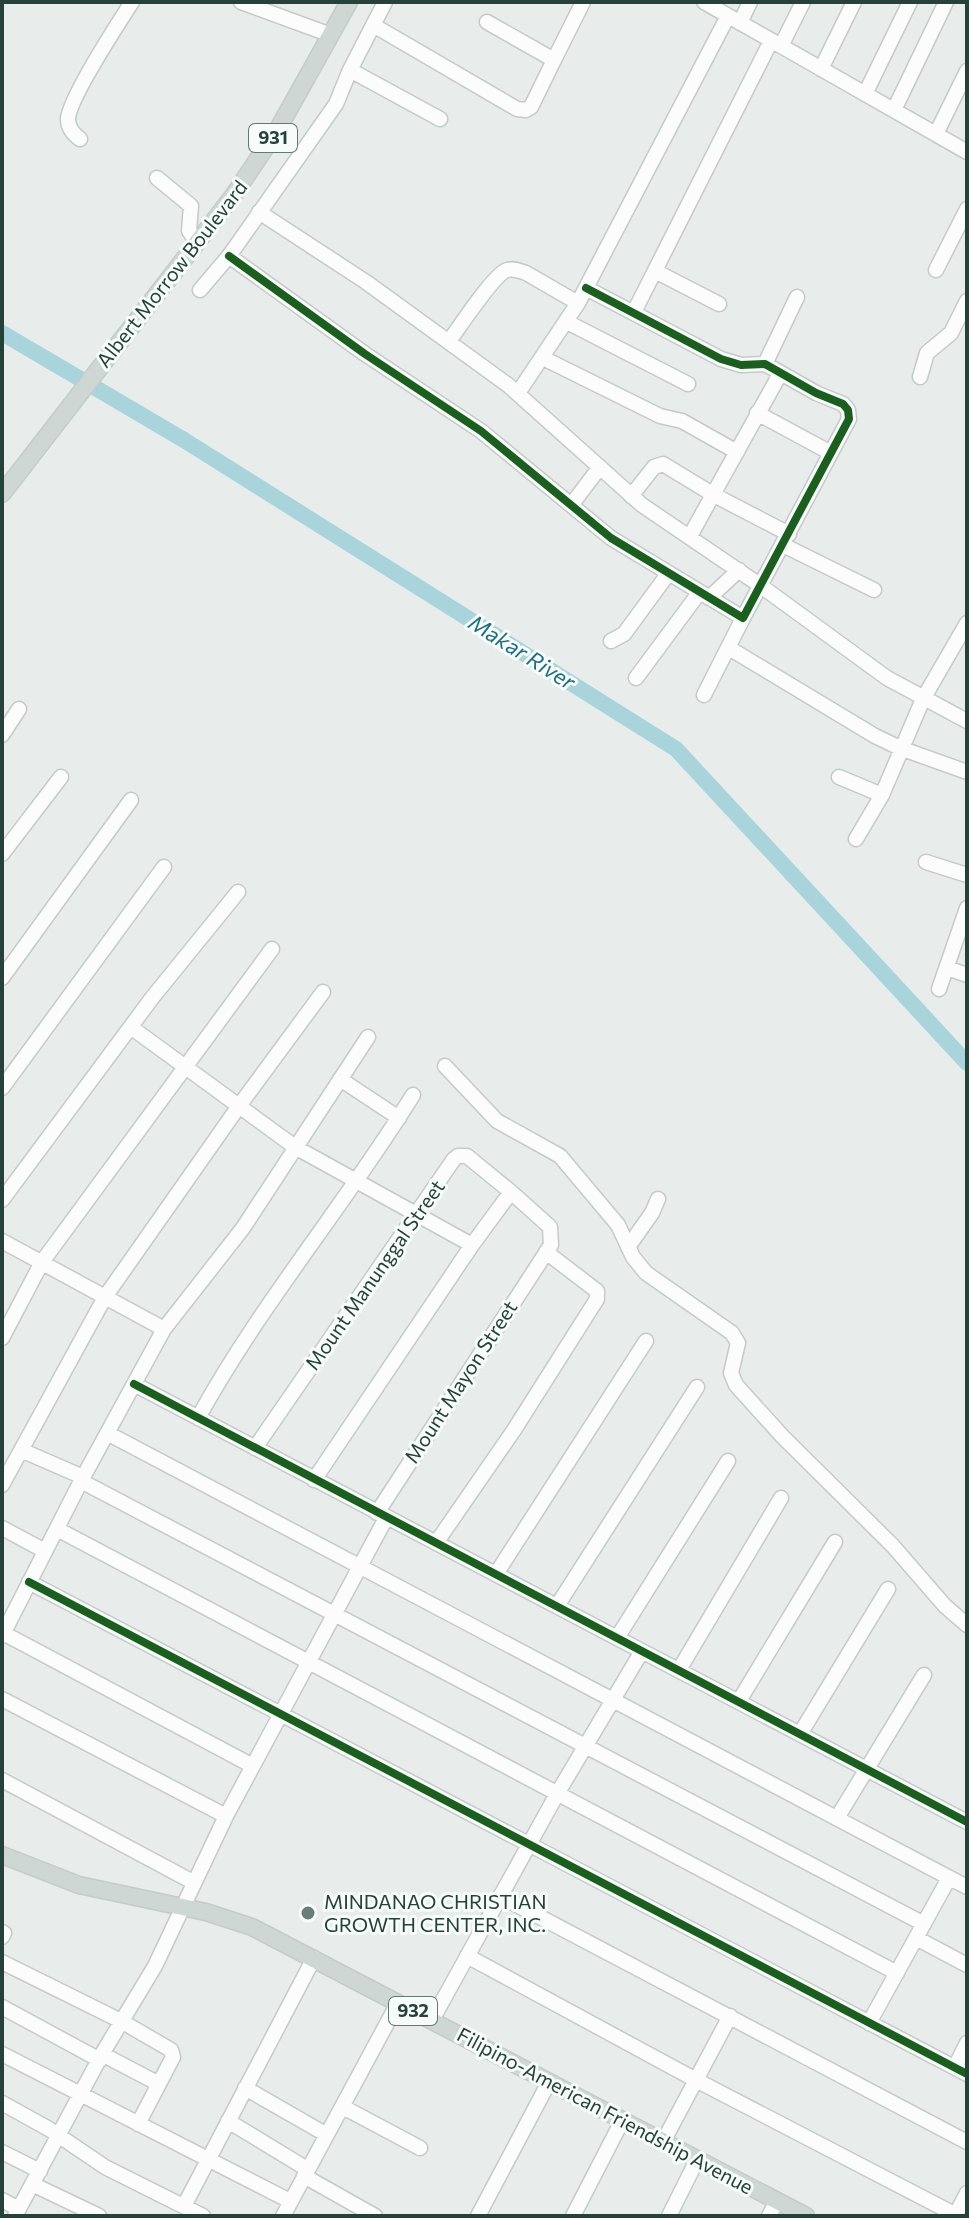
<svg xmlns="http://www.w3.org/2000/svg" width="969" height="2218" font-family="Commissioner,sans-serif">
<rect width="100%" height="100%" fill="#e8edeb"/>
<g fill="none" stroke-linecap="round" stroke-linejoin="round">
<path stroke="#a9d4db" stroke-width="16" d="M2,333L184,440L676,749L967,1063"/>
<g stroke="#c5cac8" stroke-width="17">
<path id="minor" d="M241,2L331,35
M704,2L967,152
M487,22L554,60L583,2
M740,23L750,2
M373,25L517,109L526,110L531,107L554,60
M781,46L803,2
M821,69L854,2
M350,70L440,119
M865,94L910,2
M894,110L946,2
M936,134L967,71
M80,139C73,134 68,128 68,119C69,99 119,22 132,2
M157,178L191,206L189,231L197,242
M259,212L366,282L508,385L642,505L761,586L887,678L967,721
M229,256L365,354L481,431L611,538L743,618L849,419L848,410L843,404L816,393L765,364L741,365L721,359L586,288
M936,270L967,209
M655,271L719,304
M200,290L229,256L336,104L350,70L385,2
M634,312L771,41
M567,322L688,384
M449,341C459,328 494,274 507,270C514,268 520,271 526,273L578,303
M543,358L660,416L682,421L737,452
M765,364L797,297
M920,377L927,353L951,333L967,301
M518,393L578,303L728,16
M757,413L831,453
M631,496L654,467L663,464L714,495L789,534
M572,504L600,467
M690,536L780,374
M783,545L874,590
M709,598L739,570
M611,641L624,634L668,574
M729,648L875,736L900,748L967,772
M636,678L699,593
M704,695L743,618
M2,735L19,709
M839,777L882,795
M856,839L882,795L923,699L967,623
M2,854L61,777
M926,862L967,875
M947,968L967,975
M2,978L131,800
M939,989L967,908
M132,1028L295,1147L472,1245
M445,1066L497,1121L560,1156L618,1225L633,1257L646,1273L732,1333L738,1343L731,1373L736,1385L782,1436L893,1546L945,1606L967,1625
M340,1079L399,1118
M2,1088L164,867
M2,1200L152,998L238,892
M2,1241L164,1329
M628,1247L652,1213L658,1199
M2,1338L42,1262L272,949
M134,1384L967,1822
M198,1418C260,1305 345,1205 413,1095
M107,1433L967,1887
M255,1448L454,1159L458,1156H467L511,1192
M21,1450L83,1477
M314,1480L472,1245L511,1192L550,1227L551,1245L377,1513
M81,1481L924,1924
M2,1485L105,1297L239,1106L323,992
M2,1528L45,1551
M57,1529L897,1973
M436,1543L514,1430L597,1299V1291L546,1252
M496,1574L646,1341
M29,1582L967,2074
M557,1606L697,1387
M3,1633L253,1766
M2,1636L81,1481L164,1329L243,1228L368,1037
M617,1638L728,1461
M679,1670L781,1498
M2,1699L226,1816
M739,1701L835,1542
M800,1734L888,1589
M2,1780L193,1882
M837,1818L924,1675
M500,1896L967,2142
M2,1932L4,1933L2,1937
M916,1938L967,1965
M467,1956L696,2080L958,2216
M2,1962L121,2021L171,2050L173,2057L138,2124
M2,2007L100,2060
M432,2020L557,1794L642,1651
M869,2023L949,1878
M2,2054L290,2201
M102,2054L159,2084
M955,2067L967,2043
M245,2088L327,2135
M2,2103L49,2129L105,2167L203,2216
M343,2107L420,2148
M228,2121L307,2169
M663,2142L730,2016
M2,2152L40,2171
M304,2176L375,2216
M32,2184L99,2216
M2,2200L19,2209
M184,2206L314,1958
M15,2216L102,2054L155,1966L226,1816L386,1518
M283,2216L398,2003
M478,2216L549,2082
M573,2216L622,2121
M669,2216L697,2160
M769,2216L777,2201
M955,2216L967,2193"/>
</g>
<g stroke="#c3ccc9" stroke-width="19">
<path id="major" d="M2,494L233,196L278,129L349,2
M2,1855L79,1885L206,1912L252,1927L806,2216"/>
</g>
<use href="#minor" stroke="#fcfcfc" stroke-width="14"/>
<use href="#major" stroke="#cfd7d5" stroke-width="16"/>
<g stroke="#f7fbf9" stroke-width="13">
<path id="cycleway" d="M229,256L365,354L481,431L611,538L743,618L849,419L848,410L843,404L816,393L765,364L741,365L721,359L586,288
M134,1384L967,1822
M29,1582L967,2074"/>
</g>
<use href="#cycleway" stroke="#1b5e20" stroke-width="8"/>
</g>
<circle fill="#697e78" stroke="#f7fbf9" stroke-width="3" cx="308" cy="1913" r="8"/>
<g text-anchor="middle" stroke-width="6" stroke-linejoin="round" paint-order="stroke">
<g fill="#f7fbf9" stroke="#637a73" stroke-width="2">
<rect x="249" y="124" width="48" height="28" rx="6"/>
<rect x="389" y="1997" width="48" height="28" rx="6"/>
</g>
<g font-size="18" font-weight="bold" fill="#24423a">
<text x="273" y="144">931</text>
<text x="413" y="2017">932</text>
</g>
<g font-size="20" fill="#24423a" stroke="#f7fbf9">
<text transform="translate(172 274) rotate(-52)" y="7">Albert Morrow Boulevard</text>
<text transform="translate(375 1275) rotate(-55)" y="7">Mount Manunggal Street</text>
<text transform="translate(461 1382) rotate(-57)" y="7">Mount Mayon Street</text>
<text transform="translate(605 2111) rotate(28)" y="7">Filipino-American Friendship Avenue</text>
</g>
<g font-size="20" fill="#24423a" stroke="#f7fbf9" text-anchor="start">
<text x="324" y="1909">MINDANAO CHRISTIAN<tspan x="324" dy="23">GROWTH CENTER, INC.</tspan></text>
</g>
<g font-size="22" font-style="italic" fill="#1c6f80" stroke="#f7fbf9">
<text transform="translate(522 652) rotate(32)" y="8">Makar River</text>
</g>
</g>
<rect width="969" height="2218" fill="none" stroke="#24423a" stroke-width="8"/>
</svg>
